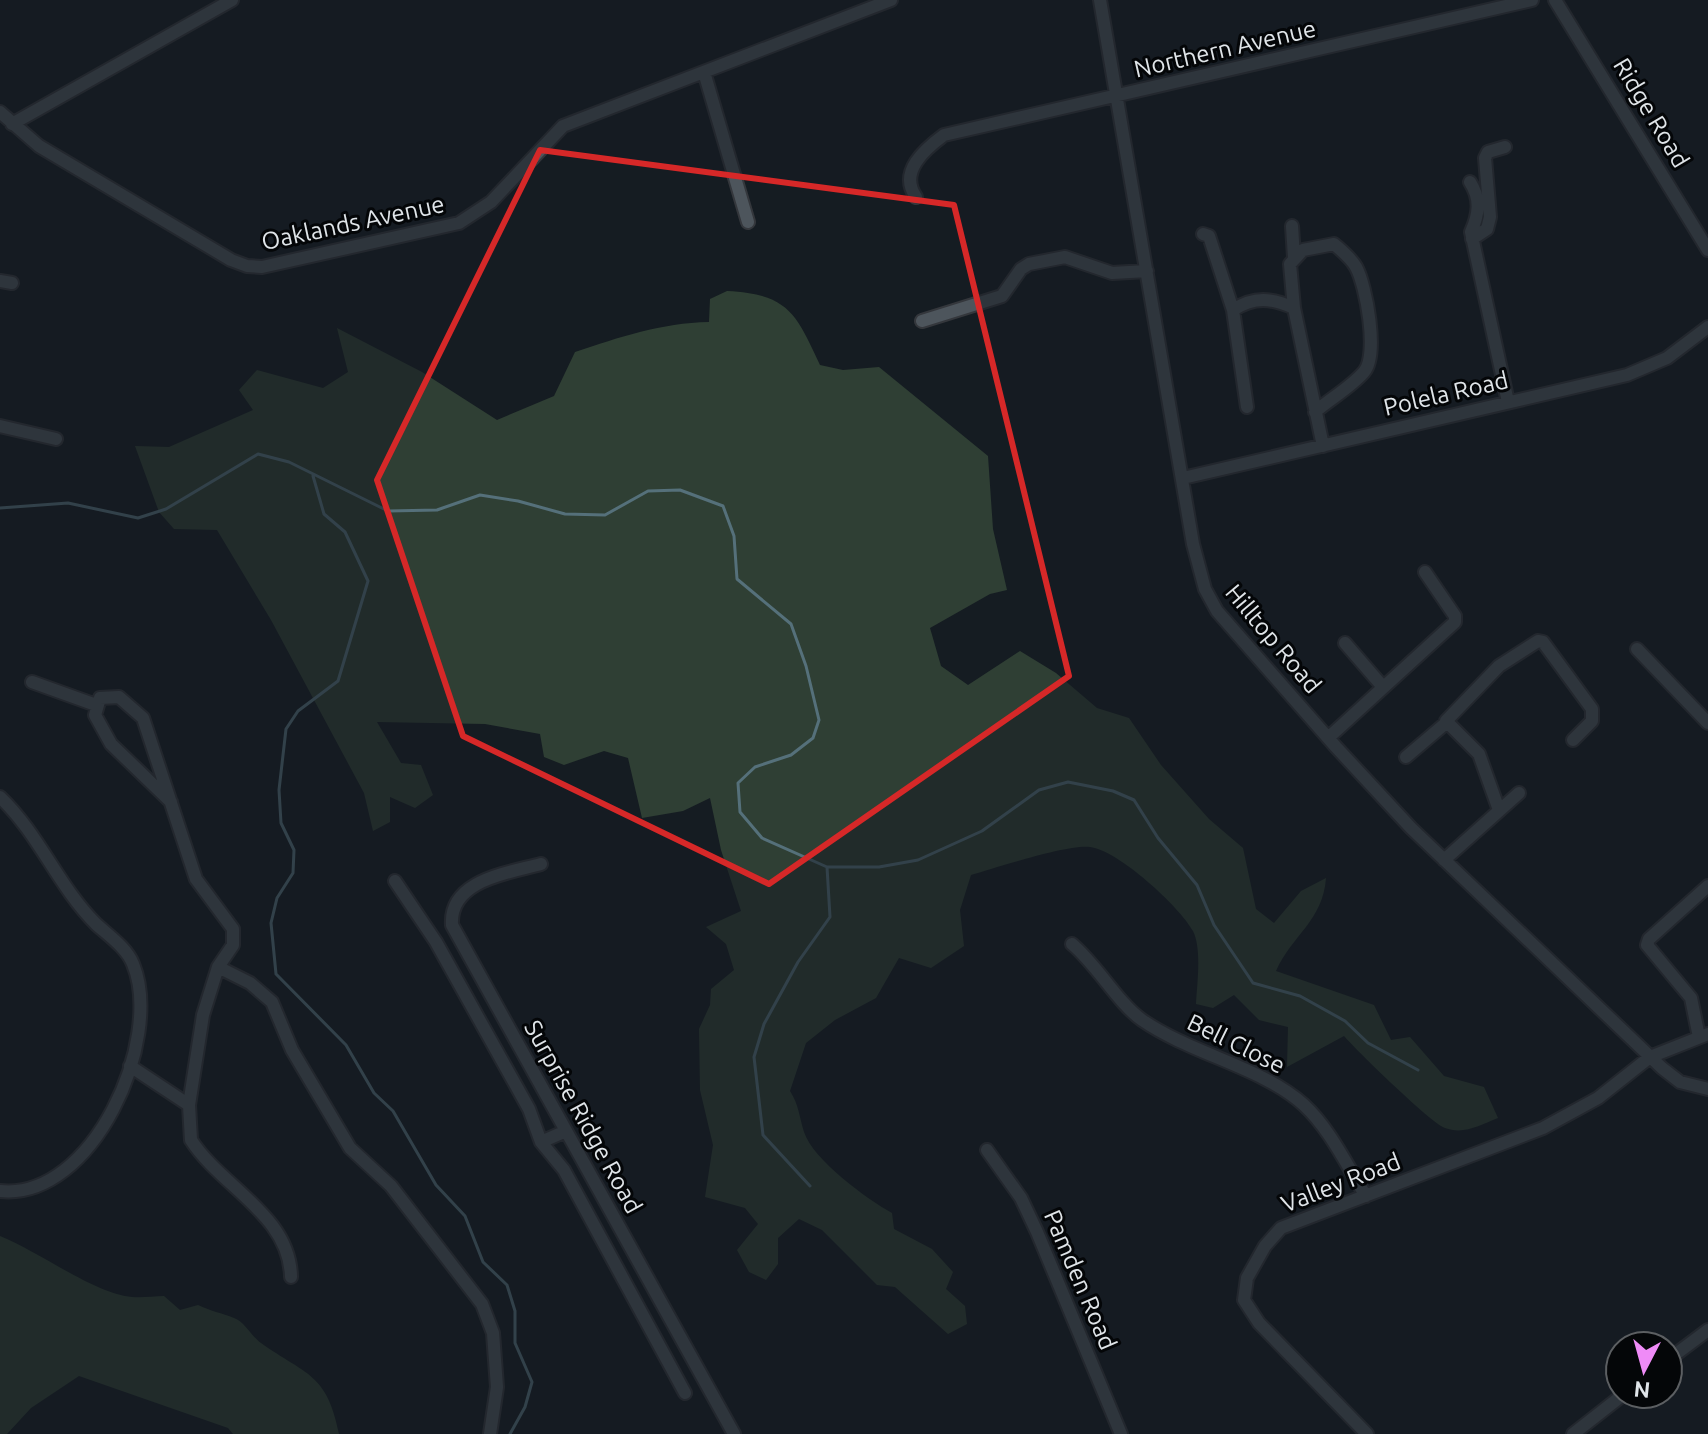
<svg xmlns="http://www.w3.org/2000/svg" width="1708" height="1434" font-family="Ubuntu,sans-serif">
<rect width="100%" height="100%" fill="#151c22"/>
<path fill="#2f3f34" d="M727,291C788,294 796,313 820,365L843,370L879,367L988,456L993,529L1007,590L990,594L930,628L941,666L968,685L1020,651L1056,673L1097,708L1129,718L1161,765L1209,819L1243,848L1256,909L1274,923L1301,891L1326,878C1323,921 1292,935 1276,971L1374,1005L1391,1040L1410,1037L1444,1076L1484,1087L1498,1118C1480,1125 1464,1135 1445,1128C1431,1123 1357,1051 1344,1036L1287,1067L1288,1027L1259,1020L1234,995L1213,1008L1196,1004C1197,984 1202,949 1193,931C1180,907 1118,850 1090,847C1068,844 995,868 971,875L960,910L964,946L931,968L899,958L876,998L835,1020L806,1043L790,1091C799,1105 799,1116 804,1132C813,1160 867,1199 892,1213L894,1229L932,1249L953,1272L946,1289L965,1306L967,1324L948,1334L895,1287L877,1285L822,1230L799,1219L778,1238V1264L766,1280L749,1272L737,1250L758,1224L745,1208L705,1197L713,1145L700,1090L699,1029L710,1005L711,989L734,970L726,944L706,927L741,911L721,850L710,798L683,811L642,818L628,758L604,751L564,765L544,757L540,734L485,724L377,722L401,763L421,765L433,795L415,808L390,797V822L373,831L364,793L271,620L217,530L174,529L159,512L135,446L169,447L253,410L239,390L257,370L323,388L348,372L337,328L422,372L497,420L554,396L575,352C620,337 661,323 709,322L710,299Z
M0,1236C38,1251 95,1294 132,1297C143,1298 154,1296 164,1296L180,1310L198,1305C210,1311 222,1313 234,1318C245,1322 252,1337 261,1343C306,1375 327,1373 339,1434H233L228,1428L79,1376L31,1408L7,1434H0Z"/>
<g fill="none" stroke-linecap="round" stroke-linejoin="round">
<path stroke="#55707a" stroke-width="3" d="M313,476L324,514L345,532L368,581L338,681L298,711L286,729L279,790L281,823L294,850L293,873L277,898L271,923L276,974L346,1045L374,1093L393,1111L436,1185L465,1216L483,1262L507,1285L515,1311V1343L532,1382L525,1407L510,1434
M0,508L68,503L138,518L166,509L258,454L289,462L388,511L437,510L480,495L518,501L565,514L605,515L648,491L680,490L723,506L734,536L737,579L791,624L806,666L819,720L813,738L791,755L755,767L738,783L740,812L762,838L827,867H879L918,860L982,831L1039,790L1068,782L1113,791L1134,800L1158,838L1197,885L1214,925L1253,983L1300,996L1345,1021L1368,1043L1418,1070
M810,1186L763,1135L754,1057L764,1024L798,962L830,917L827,867"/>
<g stroke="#34373c" stroke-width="16">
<path id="street" d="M1100,0L1193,544L1205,589L1217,611L1336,747L1411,828L1662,1068L1680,1082L1708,1089
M1555,0L1708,250
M704,72L748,222
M0,112L39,146L231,260L247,266L262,267L459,223L491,202L563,126L891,0
M12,124L232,0
M1470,182C1481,199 1479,214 1471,232L1508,402
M916,197C898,172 925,149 944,135L1532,0
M1292,226L1294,257
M1203,234L1209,236L1233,310
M1472,239L1487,229L1490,217L1485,158L1488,152L1505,147
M0,281L12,283
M1294,308L1290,264L1303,250L1334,244C1342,251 1351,258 1356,267C1366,285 1379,355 1364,372C1351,387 1330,399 1315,412
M922,321L1002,296L1021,269L1029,264L1065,257L1112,273L1147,271
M1247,407L1233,310C1254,296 1272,298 1294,308L1323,446
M0,426L56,439
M1183,478L1627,375L1667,358L1708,327
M1345,643L1383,687
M1637,649L1708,723
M32,682L96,705
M1328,738L1455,622V616L1425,572
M1406,757L1446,723
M0,797C39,834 58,886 96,924C108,935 127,948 133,964C164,1039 93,1201 0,1191
M171,802L111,744L95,715L100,698L119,697L143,718L196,879L233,929V945L218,967L203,1015L189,1105
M1499,810L1479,754L1446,721L1499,666L1538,641L1543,642L1592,709V721L1573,740
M1444,860L1519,793
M541,864C508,873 449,880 452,925L734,1434
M395,881L436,942L529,1109L541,1142
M1072,944C1098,966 1117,1002 1142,1020C1191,1054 1262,1067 1304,1105C1330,1129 1347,1166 1366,1196
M218,967L250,983L272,1002L292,1050L350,1148L391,1186L482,1304L493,1333L497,1387L490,1434
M1699,1037L1691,998L1647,945L1649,939L1708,886
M130,1066L189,1105L191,1140C221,1187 290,1215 291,1277
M566,1131L541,1142L564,1170L685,1393
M987,1150L1021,1198L1037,1232L1121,1434
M1668,1360L1708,1330
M1367,1434L1259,1323L1244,1300L1247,1278L1265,1246L1281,1228L1543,1128L1598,1098L1650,1057L1708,1034
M1573,1434L1624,1394"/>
</g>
<use href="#street" stroke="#4d555c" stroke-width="12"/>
</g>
<path d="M0 0H1708V1434H0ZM540,150L954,205L1069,676L769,884L463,736L377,480Z" fill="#151c22" fill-opacity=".55" fill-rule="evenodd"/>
<path fill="none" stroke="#d62828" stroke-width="6" stroke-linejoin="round" d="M540,150L954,205L1069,676L769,884L463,736L377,480Z"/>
<g text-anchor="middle" stroke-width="6" stroke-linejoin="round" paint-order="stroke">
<g font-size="24" fill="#e0e5e9" stroke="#040608">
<text transform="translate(1225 49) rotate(-13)" y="8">Northern Avenue</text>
<text transform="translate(1651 113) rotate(59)" y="8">Ridge Road</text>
<text transform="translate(353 223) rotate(-12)" y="8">Oaklands Avenue</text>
<text transform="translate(1446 394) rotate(-13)" y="8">Polela Road</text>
<text transform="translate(1273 639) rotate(50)" y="8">Hilltop Road</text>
<text transform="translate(1236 1044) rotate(26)" y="8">Bell Close</text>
<text transform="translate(583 1117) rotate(61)" y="8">Surprise Ridge Road</text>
<text transform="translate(1341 1183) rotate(-21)" y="8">Valley Road</text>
<text transform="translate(1080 1280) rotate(67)" y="8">Pamden Road</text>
</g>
</g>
<g transform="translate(1644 1370) rotate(186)"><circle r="38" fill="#040608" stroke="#5c5f62" stroke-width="2"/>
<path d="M0-6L14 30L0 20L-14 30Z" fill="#ef8bf7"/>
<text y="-12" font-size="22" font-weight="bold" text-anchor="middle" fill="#e0e5e9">N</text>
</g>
</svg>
